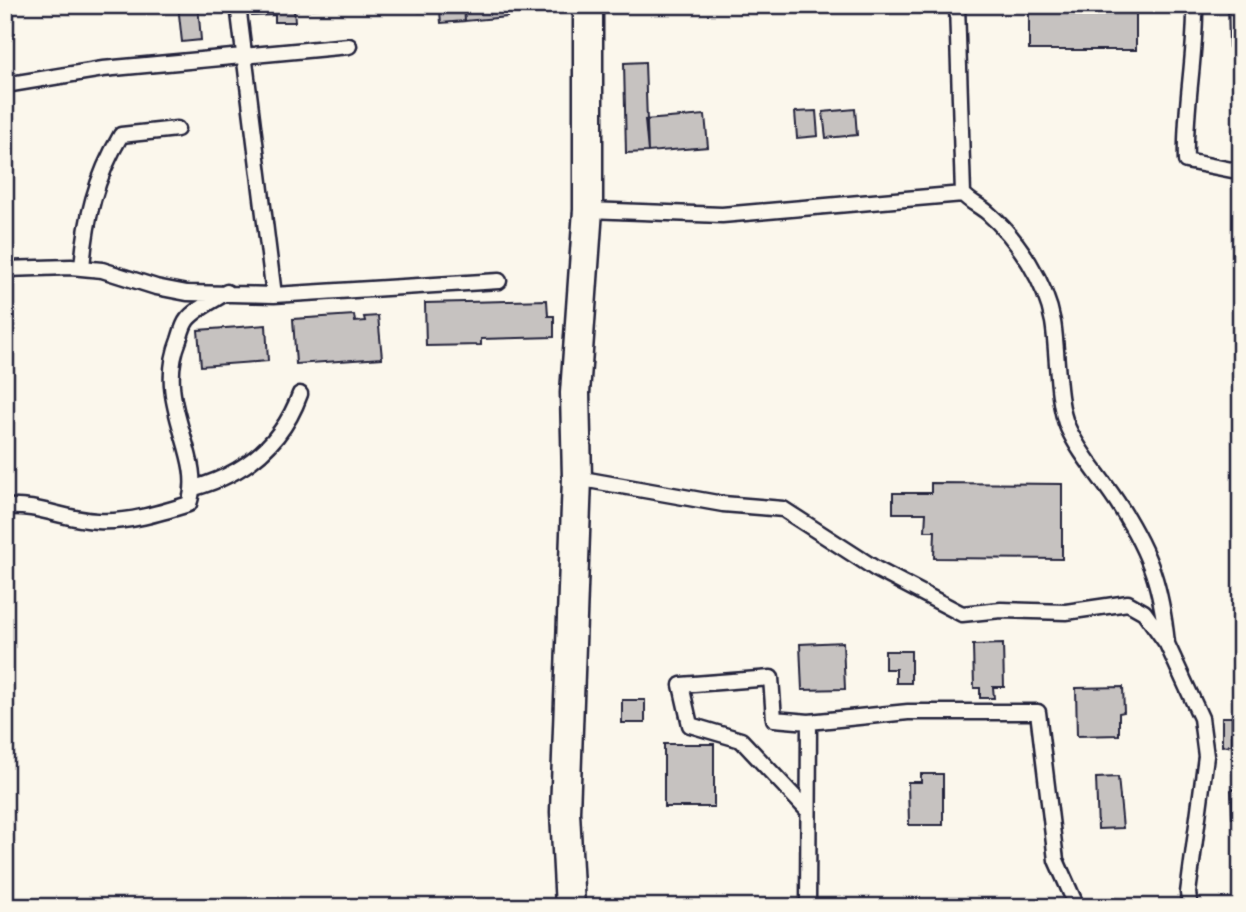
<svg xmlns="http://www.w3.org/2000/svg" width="1246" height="912" font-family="'Shantell Sans',sans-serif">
<rect width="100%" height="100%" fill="#fbf7ec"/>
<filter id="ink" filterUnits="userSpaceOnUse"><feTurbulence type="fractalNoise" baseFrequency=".0143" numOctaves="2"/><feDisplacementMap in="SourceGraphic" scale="14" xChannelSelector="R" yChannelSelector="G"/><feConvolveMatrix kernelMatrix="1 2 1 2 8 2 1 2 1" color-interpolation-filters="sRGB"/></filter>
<g filter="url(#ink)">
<path fill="#c6c2c0" stroke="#22223b" stroke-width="2" d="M178,5H198L201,40L182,42Z
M251,5H321V8L294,9L295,22H275V15L252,16Z
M321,5H361V8H321Z
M419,5H464L465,21L441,23L440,11L419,12Z
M464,5H506L507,17L465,21Z
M1029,5H1136V50H1029Z
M1228,5H1241V46L1229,47Z
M645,62L648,152L626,153L624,63Z
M855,109L857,135L826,138L823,112Z
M816,111L818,136L797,138L795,112Z
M705,115L708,147L648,152L645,120Z
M547,300L548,316H554V337L481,339V345L426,346L425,303Z
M354,315L355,322L365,321L364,317L378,316L382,358L296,364L293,319Z
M266,325L268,361L201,366L198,330Z
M931,483L1062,484V559L934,558L935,531H925L926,513H893V493H931Z
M843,642L845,689L802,690L800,644Z
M1003,644L1004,687H993L994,698H980V688H974L973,645Z
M885,651H911V683H896V669H885Z
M1123,687L1124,712L1119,713V735L1077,736L1076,688Z
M622,700H645V723H622Z
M1222,717H1232V745L1222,746Z
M664,744H714V807H664Z
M921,774H943V825H909L908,782H921Z
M1118,777L1123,828L1098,829L1096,778Z
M1238,780H1241V818H1232L1231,790L1238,789Z"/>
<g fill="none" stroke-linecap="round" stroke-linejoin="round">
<g stroke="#22223b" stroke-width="19">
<path id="service" d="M238,5L274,295L499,281
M957,5L963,194
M1195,5C1196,58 1184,108 1186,161L1237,171
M5,85L103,69L349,46
M588,210L722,215L963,194C971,203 979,205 988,213C1018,239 1046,283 1053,322C1058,351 1056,402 1068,428C1081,457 1104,480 1121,508C1151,556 1161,587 1167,643
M82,268C86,218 95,179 121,135L177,129
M5,269L71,267L102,270L156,287L187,293L274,295
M577,478L723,504L783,509L876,569L962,614L1001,610L1066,612L1128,603L1144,612L1167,644L1201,718L1206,756L1188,893L1190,907
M194,488C244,474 282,444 300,394
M5,507C38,504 65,520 97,521C128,523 160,513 189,504C206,455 153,404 179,340C181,334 183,325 187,320C195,309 215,300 227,292
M808,811L741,740L690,725L681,685L771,678L774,719L809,722
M808,907L809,722L908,712H1038L1056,860L1077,907"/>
</g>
<g stroke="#22223b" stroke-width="33">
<path id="minor" d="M570,907L565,812L577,478L575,393L588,210V5"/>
</g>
<use href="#service" stroke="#fbf7ec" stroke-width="14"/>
<use href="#minor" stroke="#fbf7ec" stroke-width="28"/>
</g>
</g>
<rect width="1246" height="912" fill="none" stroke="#fbf7ec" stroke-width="28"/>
<rect x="14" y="14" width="1218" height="884" fill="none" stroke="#22223b" stroke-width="2.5" filter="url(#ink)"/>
</svg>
